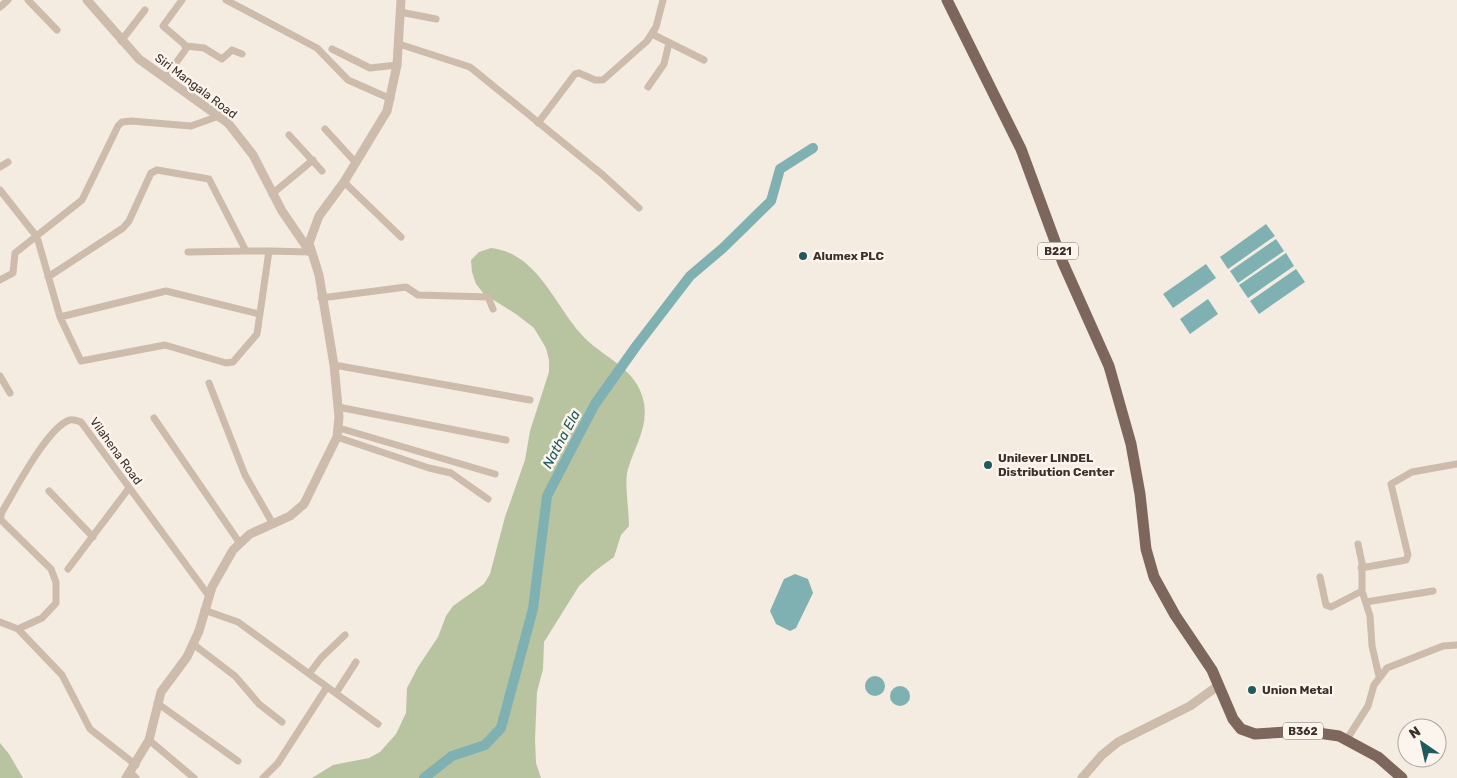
<svg xmlns="http://www.w3.org/2000/svg" width="1457" height="778" font-family="Rubik,sans-serif">
<rect width="100%" height="100%" fill="#f4ebe1"/>
<path fill="#b8c4a0" d="M491,248C537,253 554,304 581,334C601,357 638,368 644,403C648,428 635,446 628,469C624,482 629,510 629,526L621,535L614,557L595,571L579,586L544,642L543,669L537,692L535,739L536,763L541,778H312L333,765L369,758L380,752L396,734L406,713L407,688L418,667L438,637L446,616L453,606L484,584L490,574L505,517L525,460L530,431L549,372V360L546,348L534,328L516,314L484,294L476,284L472,272L471,260L479,252Z
M0,743L9,754L23,778H0Z"/>
<path fill="#7fb0b2" d="M1266,224L1275,236L1228,269L1220,257Z
M1276,239L1284,251L1238,283L1230,271Z
M1286,253L1294,266L1248,298L1239,285Z
M1206,264L1216,278L1173,308L1163,294Z
M1296,269L1305,282L1259,314L1250,301Z
M1208,299L1218,314L1190,334L1180,319Z
M795,574L808,579L813,593L796,628L790,631L776,624L770,611L784,579Z
M865 686a10 10 0 1 1 20 0a10 10 0 1 1-20 0Z
M890 696a10 10 0 1 1 20 0a10 10 0 1 1-20 0Z"/>
<g fill="none" stroke-linecap="round" stroke-linejoin="round">
<path stroke="#7fb0b2" stroke-width="10" d="M424,778L452,756L485,745L501,728L533,609L547,496L595,404L637,345L690,276L723,248L771,201L780,169L813,148"/>
<path stroke="#cdbbac" stroke-width="7" d="M28,0L57,30
M226,0L317,48L348,80L391,99
M0,7L8,0
M400,12L436,19
M652,34L704,60
M121,41L145,10
M399,44L470,67L603,175L639,208
M186,46L204,48L222,59L232,50L242,54
M332,49L370,68L397,65
M165,78L186,49L184,44L163,26L182,0
M648,87L664,64L669,43
M538,123L575,74L579,73L595,80H603L647,41L656,27L663,0
M325,129L356,163
M289,135L322,171
M0,167L8,162
M344,182L401,237
M0,190L37,237L60,317L81,361L165,345L226,363L233,362L257,334L269,251L311,252
M272,194L313,160
M188,252L246,251
M48,277L123,228L129,221L151,173L157,170L209,179L246,251H269
M0,280L13,273L15,253L82,200L118,126L122,122L131,121L191,126L219,116
M321,298L406,287L418,295L488,297L493,309
M60,317L166,291L259,314
M334,365L530,400
M0,376L10,393
M209,383L245,475L273,524
M338,407L506,440
M154,418L239,542
M339,428L495,474
M337,437L429,468L451,473L488,499
M49,491L93,537
M1358,544L1362,563V591L1370,616L1372,646L1379,676
M1361,568L1406,560L1408,555L1391,484L1412,472L1457,464
M68,569L129,488
M1320,577L1326,605L1331,607L1362,591
M1366,602L1433,591
M204,610L238,622L378,724
M0,622L18,629L42,618L56,603V582L51,569L0,519L2,512C14,492 48,426 70,420C73,419 78,421 81,422L209,596
M18,629L62,675L90,729L136,765
M193,644L235,676L259,704L282,722
M309,674L321,658L345,635
M336,693L356,662
M157,703L238,761
M1347,739L1368,706L1374,685L1387,668L1443,646L1457,645
M149,740L194,778
M130,772L136,778
M263,778L278,763L327,687"/>
<path stroke="#cdbbac" stroke-width="9" d="M87,0L139,59L228,123L253,155L282,211L310,252
M126,778L149,740L161,692L187,657L199,631L212,587L233,550L250,534L290,516L304,504L337,437L339,417L334,365L319,275L309,243L319,216L344,182L387,111L397,65L401,0
M1082,778L1102,755L1118,742L1190,706L1219,685"/>
<path stroke="#7d675c" stroke-width="11" d="M947,0L1021,149L1063,263L1109,366L1131,444L1140,494L1146,549L1154,577L1175,615L1212,670L1233,719L1241,729L1255,734L1304,731L1339,736L1378,757L1402,778"/>
</g>
<g fill="#1f5a5e" stroke="#fbf5ee" stroke-width="2">
<circle cx="803" cy="256" r="5"/>
<circle cx="988" cy="465" r="5"/>
<circle cx="1252" cy="690" r="5"/>
</g>
<g text-anchor="middle" stroke-width="5" stroke-linejoin="round" paint-order="stroke">
<g fill="#fbf5ee" stroke="#756b66" stroke-width="1">
<rect x="1038" y="242.5" width="40" height="17" rx="4"/>
<rect x="1283" y="722.5" width="40" height="17" rx="4"/>
</g>
<g font-size="11" font-weight="bold" fill="#3b302b">
<text x="1058" y="255">B221</text>
<text x="1303" y="735">B362</text>
</g>
<g font-size="12" fill="#3b302b" stroke="#fbf5ee">
<text transform="translate(196 86) rotate(37)" y="4">Siri Mangala Road</text>
<text transform="translate(116 451) rotate(54)" y="4">Vilahena Road</text>
</g>
<g font-size="12" font-weight="bold" fill="#3b302b" stroke="#fbf5ee" text-anchor="start">
<text x="813" y="260">Alumex PLC</text>
<text x="998" y="462">Unilever LINDEL<tspan x="998" dy="14">Distribution Center</tspan></text>
<text x="1262" y="694">Union Metal</text>
</g>
<g font-size="14" font-style="italic" fill="#1f5a5e" stroke="#fbf5ee">
<text transform="translate(561 439) rotate(-62)" y="5">Natha Ela</text>
</g>
</g>
<g transform="translate(1422 743) rotate(326)"><circle r="24" fill="#fbf5ee" stroke="#aea6a0"/>
<path d="M0-4L9 19L0 12L-9 19Z" fill="#1f5a5e"/>
<text y="-8" font-size="14" font-weight="bold" text-anchor="middle" fill="#3b302b">N</text>
</g>
</svg>
